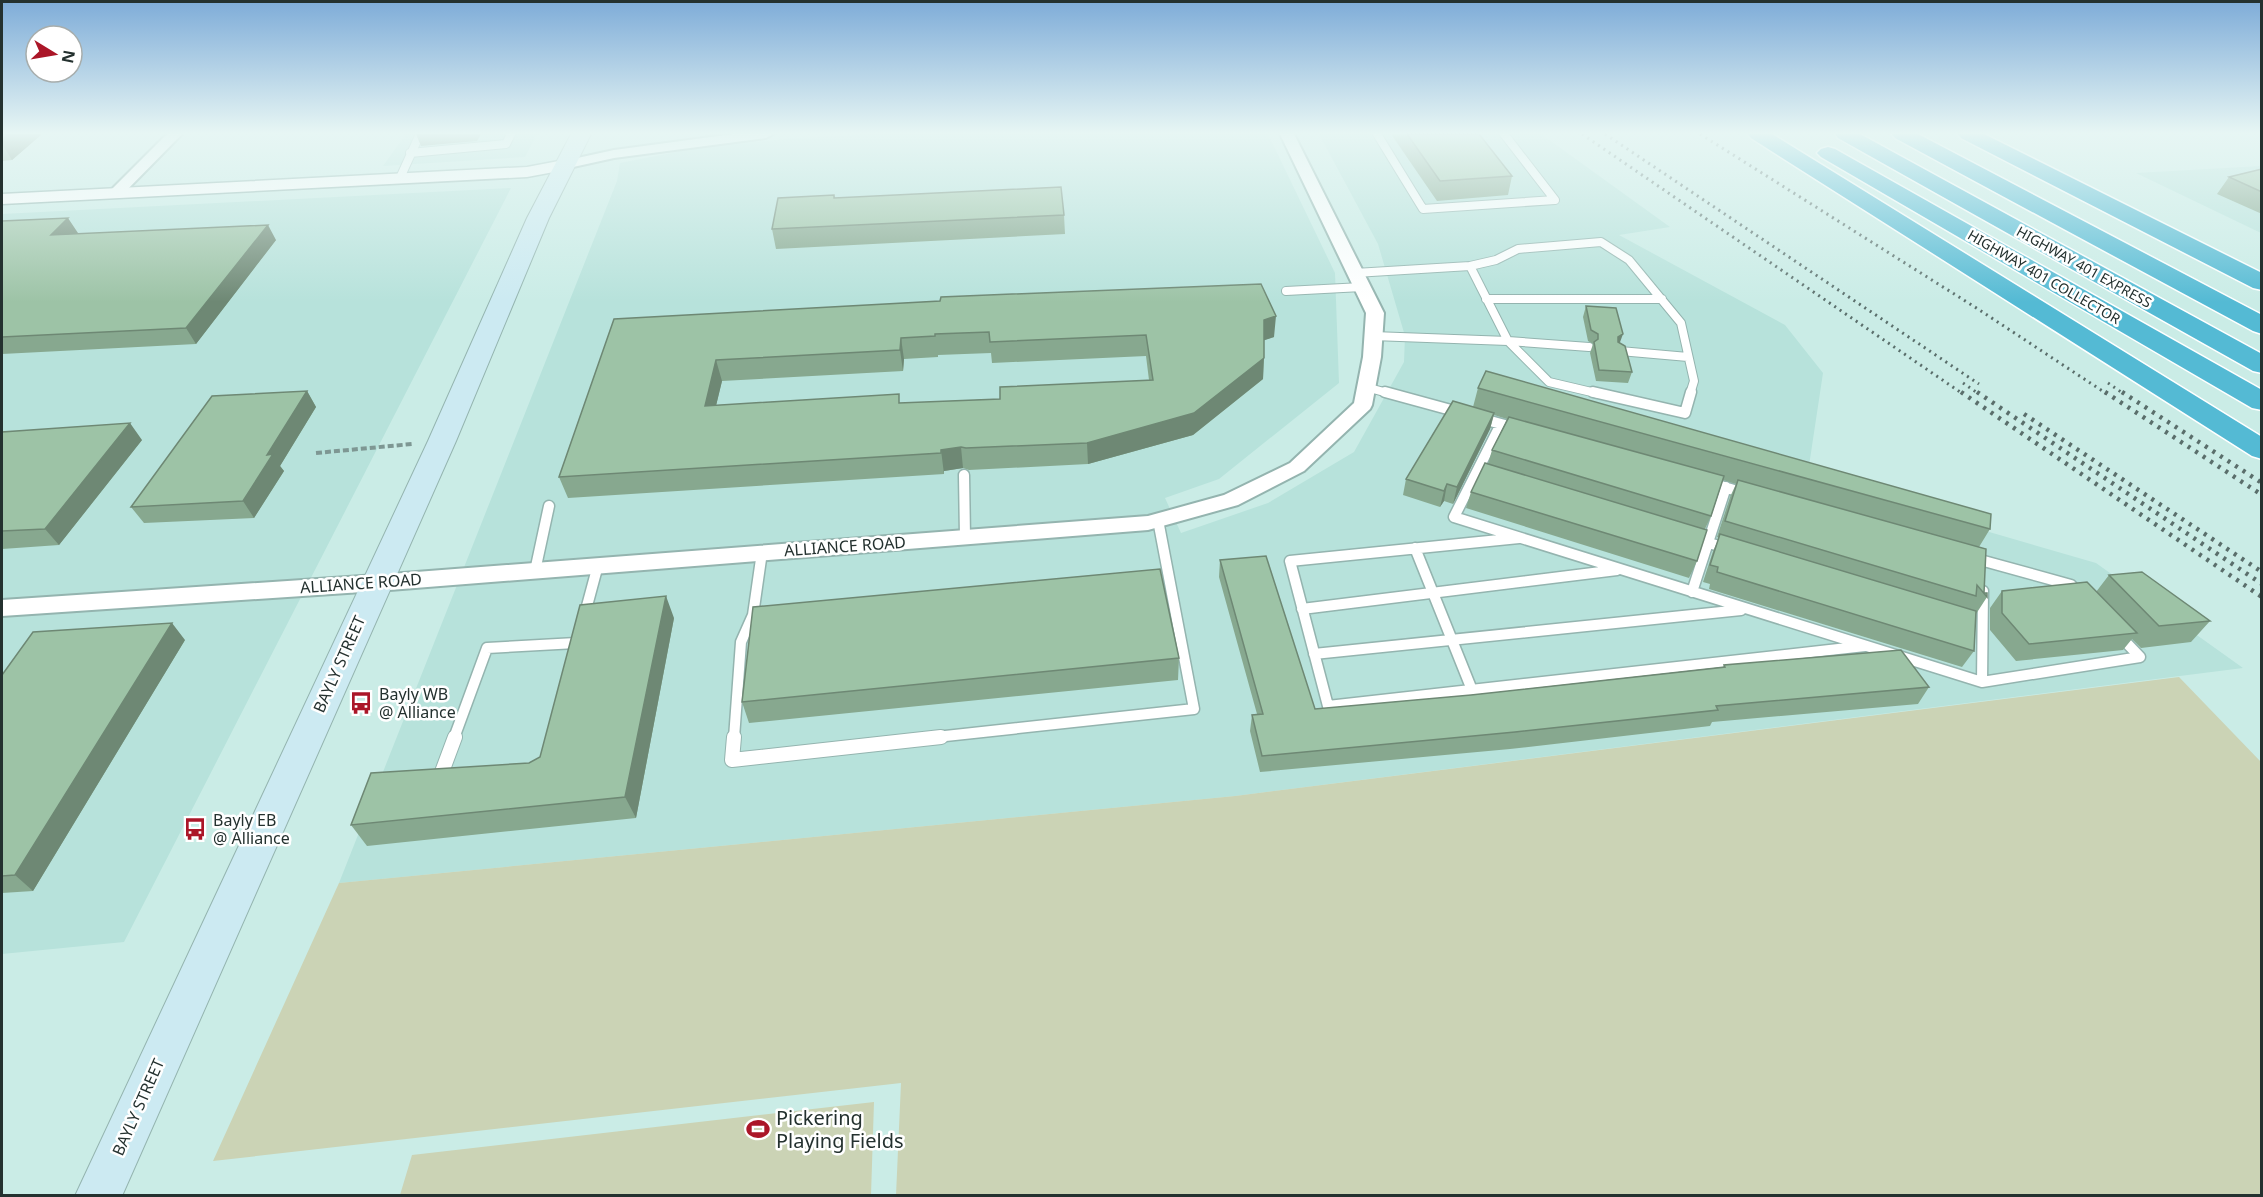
<svg xmlns="http://www.w3.org/2000/svg" width="2263" height="1197" font-family="'Noto Sans',sans-serif">
<rect width="100%" height="100%" fill="#caece6"/>
<path fill="#b7e2db" d="M406,134H537L525,157L383,166Z
M876,134H1268L1335,273L1339,383L1219,479L1165,498L1181,533L1268,503L1354,452L1404,362L1405,336L1378,244L1319,134H1541L1670,227L1619,235L1785,325L1823,373L1807,479L2096,563L2243,668L1235,796L339,883L617,181L620,163L702,147L797,138Z
M2261,166V233L2136,173Z
M511,188L124,942L2,954V214Z"/>
<path fill="#cbd3b5" d="M2179,677L2261,762V1195H896L901,1083L213,1161L339,883L1235,796Z
M874,1102L871,1195H400L412,1155Z"/>
<g fill="none" stroke-linecap="round" stroke-linejoin="round">
<g stroke="#94b4af" stroke-width="10">
<path id="service-far2" d="M1377,134L1423,209L1555,200L1504,134
M410,153L506,144L511,134
M400,178L420,134
M1470,266L1508,341L1549,382L1600,394
M1470,266L1496,260L1518,249L1601,242L1629,260L1681,323L1694,381L1690,394
M1355,273L1470,266
M1286,291L1362,287
M1486,299H1662
M1373,336L1508,341L1589,347
M1620,351L1688,357
M1366,387L1391,394"/>
</g>
<g stroke="#94b4af" stroke-width="13">
<path id="service-far1" d="M1385,392L1462,413
M1593,392L1685,413L1691,392
M1479,418L1516,428
M1501,424L1454,517L1982,682
M964,475L965,537
M1708,482L1747,494
M1689,537L1729,549
M1519,538L1290,561L1328,706L1865,646
M1415,548L1472,690
M1973,558L2071,585L2077,592
M535,571L549,506
M1983,591L1982,682L2140,657L2119,635
M1692,592L1726,487
M1302,609L1617,570
M584,617L598,565
M1314,654L1741,610
M454,738L487,648L576,643
M734,738L741,642L753,615L762,552
M927,738L1194,709L1158,520"/>
</g>
<g stroke="#94b4af" stroke-width="16">
<path id="service" d="M734,737L732,760L941,737
M439,780L455,737"/>
</g>
<g stroke="#94b4af" stroke-width="4">
<path id="minor" d="M167,134H182L120,197H110L107,194Z
M733,134H773L766,138L614,158L564,169L557,165L559,162L614,150Z
M1280,134H1294L1384,313L1381,357L1372,405L1370,409L1304,471L1238,505L1148,530L377,591L2,616V600L377,575L1148,516L1224,495L1290,463L1354,403L1363,357L1366,313Z"/>
</g>
<g stroke="#94b4af" stroke-width="3">
<path id="tertiary" d="M564,160L570,161L573,165L570,169L527,177L2,204V194L527,167Z"/>
</g>
<g stroke="#94b4af" stroke-width="2">
<path id="secondary" d="M571,134H591L549,218L456,441L122,1196H75L428,441L527,218Z"/>
</g>
<g stroke="#fff" stroke-width="3">
<path id="motorway" d="M1748,134H1772L2262,437V459L2252,456L1751,138Z
M1835,134H1860L2262,354V373L2253,371L1838,138Z
M1892,134H1918L2262,315V334L2253,331L1895,138Z
M1958,134H1984L2262,273V290L2253,288L1961,138Z
M1828,147L1835,149L2262,390V410L2252,408L1821,157L1817,153L1821,149Z"/>
</g>
<path stroke="#7e9793" stroke-width="4" stroke-dasharray="6 3" stroke-linecap="butt" d="M316,453L412,444"/>
<use href="#service-far2" stroke="#fff" stroke-width="8"/>
<use href="#service-far1" stroke="#fff" stroke-width="10"/>
<use href="#service" stroke="#fff" stroke-width="14"/>
<use href="#minor" fill="#fff" fill-rule="evenodd"/>
<use href="#tertiary" fill="#fff" fill-rule="evenodd"/>
<use href="#secondary" fill="#cceaf2" fill-rule="evenodd"/>
<use href="#motorway" fill="#54bad4" fill-rule="evenodd"/>
<path stroke="#5a6e6b" stroke-width="3" stroke-dasharray="2 4.5" stroke-linecap="butt" d="M1582,134L1963,394
M1605,134L1979,384
M1700,134L1978,309L2107,394
M1963,383L1979,394
M2108,383L2124,394"/>
<path stroke="#5a6e6b" stroke-width="4.5" stroke-dasharray="3 6" stroke-linecap="butt" d="M1961,392L2262,597
M1977,392L2262,584
M2105,392L2262,495
M2122,392L2262,483
M2024,414L2262,572"/>
</g>
<path fill="#87a88f" fill-rule="evenodd" d="M2,134H42L12,160L2,161Z
M1391,134H1479L1512,176L1508,195L1437,201Z
M2262,169V214L2217,194L2229,177Z
M834,195L835,198L1064,215L1065,234L776,249L772,229Z
M2,221L78,233V234L276,240L196,344L2,354Z
M1586,306L1620,343L1632,372L1628,383L1596,381L1590,353L1593,344L1588,341L1583,317Z
M614,319L1274,337L1264,340L1263,379L1193,435L1088,464L969,470L963,468L944,471V474L568,498L559,477ZM991,353L992,363L1146,356L1149,380L1000,399L901,403L716,405L722,381L903,371L904,359L938,357V355Z
M1478,388L1990,529L1979,547L1984,593L1987,597L1976,614L1974,651L1962,667L1709,589L1710,584L1703,582L1713,551L1719,538L1717,537L1730,497L1736,484L1723,480L1711,516L1705,529L1697,561L1689,578L1466,508L1471,492L1488,464L1492,450L1507,419L1494,415L1490,429L1453,504L1444,501L1440,507L1403,495L1406,479L1473,407Z
M307,391L316,407L280,466L284,471L254,518L144,523L131,507Z
M2,432L142,440L59,545L2,549Z
M1220,560L1315,709L1471,695L1723,667L1724,665L1929,687L1918,704L1712,722L1710,726L1510,749L1260,772L1250,731L1252,715L1257,714L1219,577Z
M2109,575L2210,621L2191,642L2141,648L2132,639L2123,650L2016,661L1990,630V608L2002,591L2096,592Z
M674,618L636,818L367,846L351,825L529,763L540,757Z
M185,640L33,891L2,893V675Z
M1179,658L1178,680L749,723L742,702Z"/>
<path fill="#6e8874" d="M8,134H42L12,160L2,144V140Z
M416,134H481L477,141L421,146Z
M68,218L78,233L61,250L51,235Z
M268,225L276,240L196,344L186,328Z
M1276,316L1274,337L1262,341L1264,320Z
M1623,334L1619,345L1615,348L1618,337Z
M901,338L904,359L903,371L900,350Z
M1264,358L1263,379L1193,435L1088,464L1087,443Z
M716,360L722,381L711,427L705,406Z
M307,391L316,407L280,466L284,471L254,518L243,501L267,455Z
M1494,413L1490,429L1453,504L1457,487Z
M130,423L142,440L59,545L45,529Z
M961,447L963,468L944,471V474L941,450Z
M1447,484L1444,501L1440,507L1444,491Z
M666,596L674,618L636,818L625,797Z
M172,623L185,640L33,891L15,875Z"/>
<path fill="#9dc3a6" stroke="#6e8874" stroke-width="1.5" fill-rule="evenodd" d="M2,134H8L2,140Z
M1407,134H1479L1512,176L1440,181Z
M2262,169V192L2229,177Z
M1061,187L1064,215L772,229L778,198L834,195V198Z
M68,218L51,235L268,225L186,328L2,337V221Z
M1261,284L1276,316L1264,320V358L1194,413L1087,443L966,448L961,447L941,450V453L559,477L614,319L940,301L941,297ZM989,332L990,342L1146,335L1153,380L1000,387V399L899,403V394L705,406L716,360L900,350L901,338L935,336V334Z
M1586,306L1616,308L1623,334L1618,337V342L1625,346L1632,372L1599,370L1594,342L1598,339V334L1591,330Z
M1486,371L1991,514L1990,529L1478,388Z
M307,391L267,455L273,454L243,501L131,507L212,396Z
M1453,401L1494,413L1457,487L1447,484L1444,491L1406,479Z
M1509,417L1724,476L1711,516L1492,450Z
M130,423L45,529L2,531V432Z
M1485,463L1707,530L1697,561L1471,492Z
M1738,480L1986,549L1984,593H1987V597L1977,585L1976,596L1725,521Z
M1720,534L1976,611L1974,651L1717,572L1718,567L1710,565Z
M1266,556L1315,709L1471,695L1725,667L1724,665L1901,650L1929,687L1716,706L1718,710L1515,732L1262,756L1252,715L1263,714L1220,560Z
M1160,569L1179,658L742,702L753,607Z
M2142,572L2210,621L2159,626L2109,575Z
M2087,582L2137,633L2029,644L2002,613V591Z
M666,596L625,797L351,825L371,773L529,763L540,757L580,605Z
M172,623L15,875L2,876V675L33,632Z"/>
<linearGradient id="sky" x2="0" y2="1"><stop stop-color="#7eacd8"/><stop offset="0.44" stop-color="#e7f6f4"/><stop offset="1" stop-color="#e7f6f4" stop-opacity="0"/></linearGradient>
<rect width="2263" height="302" fill="url(#sky)"/>
<defs>
<g id="bus-bare" transform="scale(1.8)"><path d="M-5-6H5V4H4V6H2V4H-2V6H-4V4H-5ZM-3.5-4V0h7V-4ZM-3.5 1.2v1.5H-2V1.2ZM2 1.2v1.5H3.5V1.2Z" fill="#ab1628" stroke="#fff" stroke-width="2.5" paint-order="stroke"/></g>
<g id="stadium-bare" transform="scale(1.8)"><path d="M0-5a6.5 5 0 1 0 0 10a6.5 5 0 1 0 0-10ZM-3.5-1.8h7v3.6h-7Z" fill="#ab1628" stroke="#fff" stroke-width="2.5" paint-order="stroke"/></g>
</defs>
<g fill-rule="evenodd">
<use href="#bus-bare" x="361" y="703"/>
<use href="#bus-bare" x="195" y="829"/>
<use href="#stadium-bare" x="758" y="1129"/>
</g>
<g text-anchor="middle" stroke-width="5" stroke-linejoin="round" paint-order="stroke">
<g font-size="14" fill="#24312f" stroke="#fff">
<text transform="translate(2084 267) rotate(29)" y="5">HIGHWAY 401 EXPRESS</text>
<text transform="translate(2044 277) rotate(30)" y="5">HIGHWAY 401 COLLECTOR</text>
</g>
<g font-size="16" fill="#24312f" stroke="#fff">
<text transform="translate(845 546) rotate(-4)" y="6">ALLIANCE ROAD</text>
<text transform="translate(361 583) rotate(-4)" y="6">ALLIANCE ROAD</text>
<text transform="translate(339 664) rotate(-66)" y="6">BAYLY STREET</text>
<text transform="translate(138 1107) rotate(-66)" y="6">BAYLY STREET</text>
</g>
<g font-size="16" fill="#24312f" stroke="#fff" text-anchor="start">
<text x="379" y="700">Bayly WB<tspan x="379" dy="18">@ Alliance</tspan></text>
<text x="213" y="826">Bayly EB<tspan x="213" dy="18">@ Alliance</tspan></text>
</g>
<g font-size="20" fill="#24312f" stroke="#fff" text-anchor="start">
<text x="776" y="1125">Pickering<tspan x="776" dy="23">Playing Fields</tspan></text>
</g>
</g>
<rect width="2263" height="1197" fill="none" stroke="#24312f" stroke-width="6"/>
<g transform="translate(54 54) rotate(101)"><circle r="28" fill="#ffffff" stroke="#a7adac" stroke-width="1.5"/>
<path d="M0-4.5L10 22L0 15L-10 22Z" fill="#ab1628"/>
<text y="-9" font-size="16" font-weight="bold" text-anchor="middle" fill="#24312f">N</text>
</g>
</svg>
